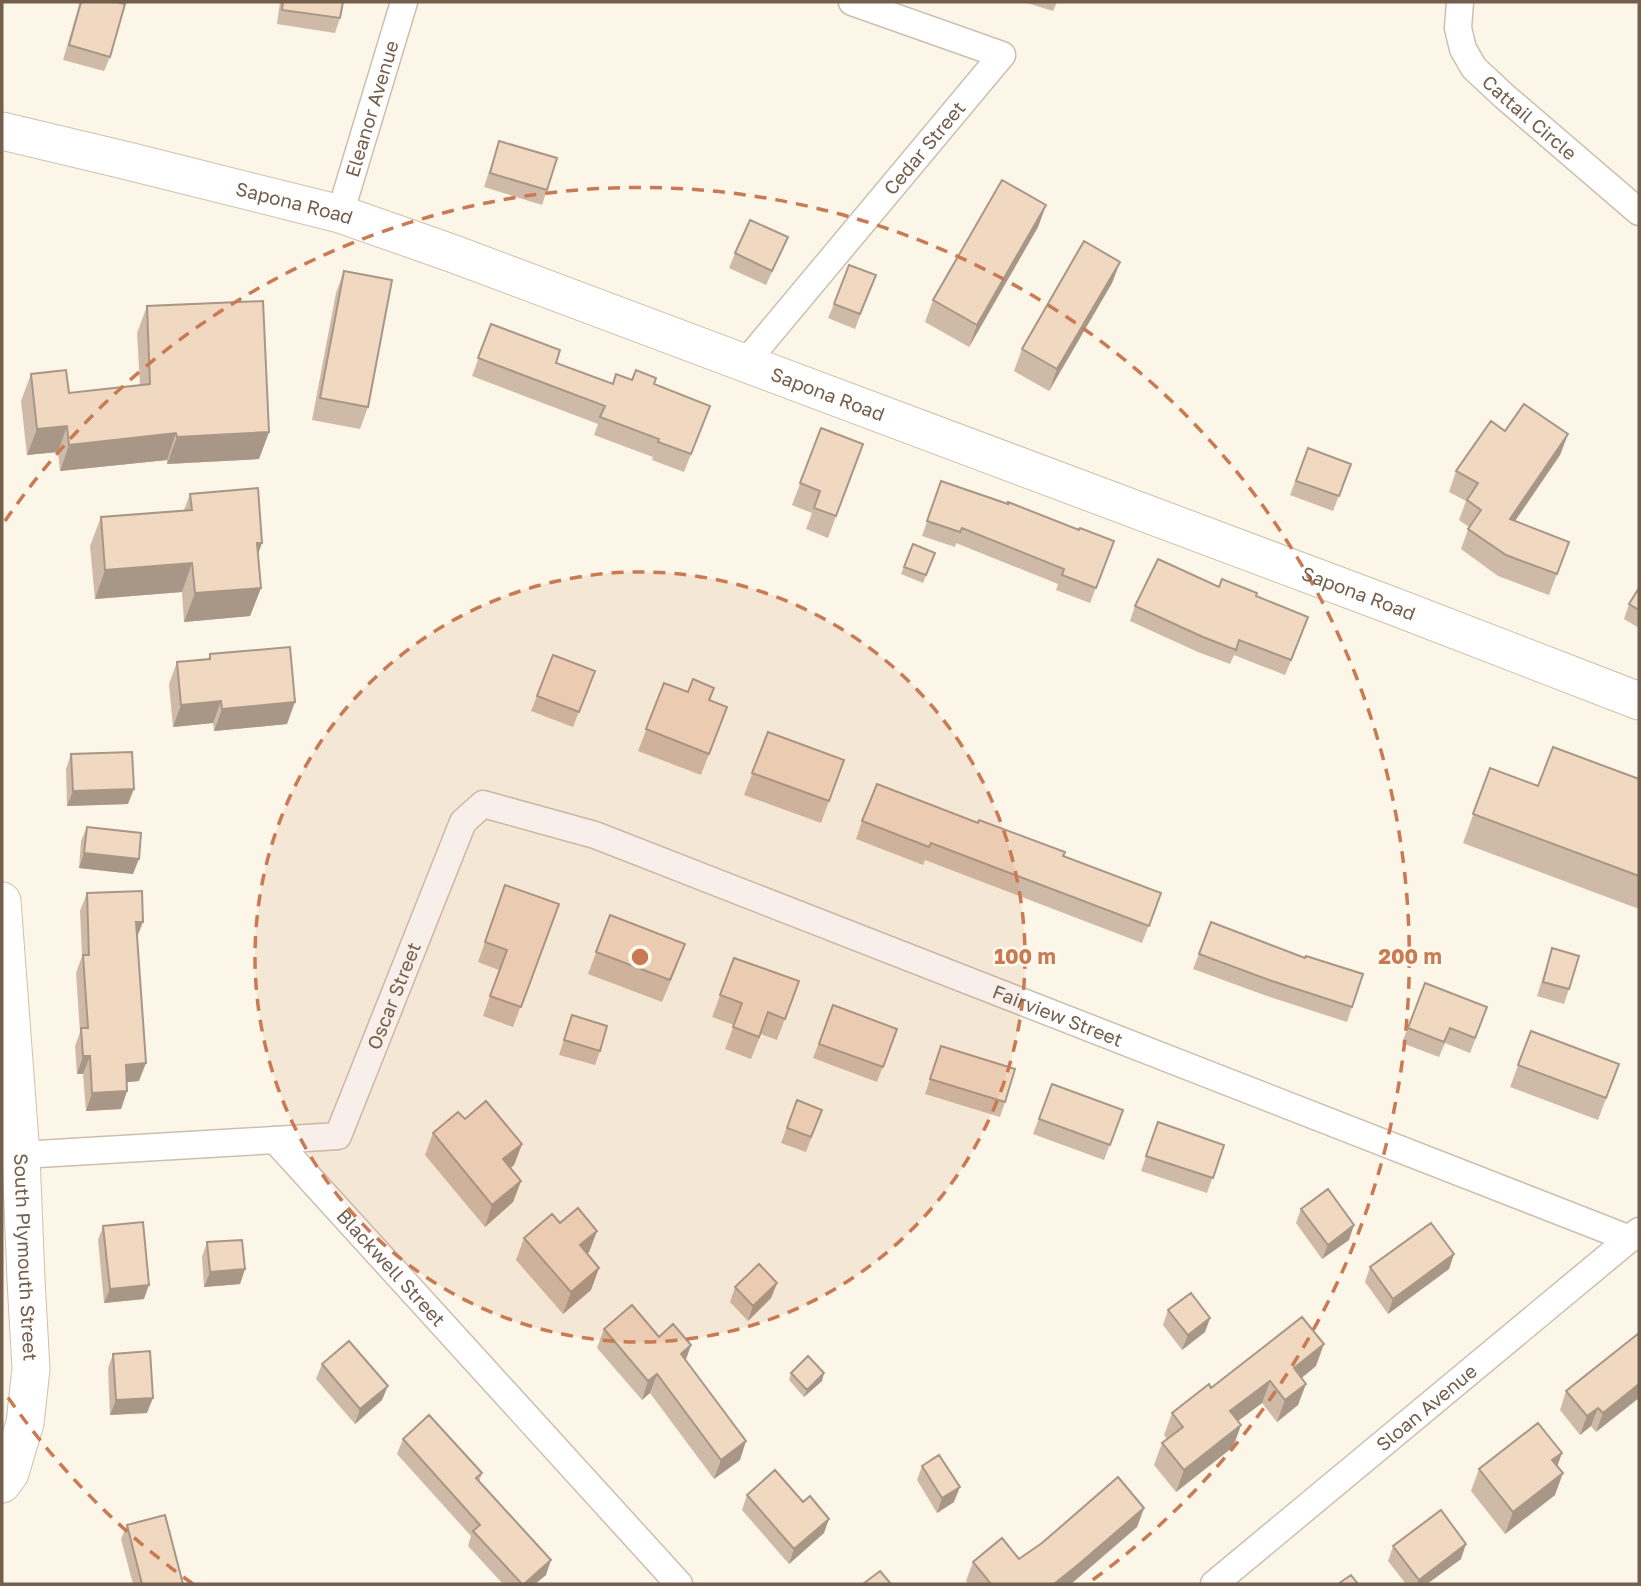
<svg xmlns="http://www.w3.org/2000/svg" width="1641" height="1586" font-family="'Golos Text',sans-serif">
<rect width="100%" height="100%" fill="#fbf6e8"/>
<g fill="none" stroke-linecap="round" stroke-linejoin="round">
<g stroke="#cdbfaf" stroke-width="29">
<g id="street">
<path id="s1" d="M1460,2L1458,28L1463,49L1474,68L1504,96L1639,212"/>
<path id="s2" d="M340,214L404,2"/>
<path id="s3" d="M745,363L1002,55L852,2"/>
<path id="s4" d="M275,1140L338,1136L463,822L483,804L595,835L1630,1239"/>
<path id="s5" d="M21,1155L275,1140L679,1584"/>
<path id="s6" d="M1214,1584L1639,1231"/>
</g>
</g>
<g stroke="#d0c0ac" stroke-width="39">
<g id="secondary">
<path id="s7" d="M2,131L128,161L340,214L454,254L1393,606L1639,701"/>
<path id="s8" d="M2,901L21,1155L26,1280L31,1369L25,1423L10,1473L2,1484"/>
</g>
</g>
<use href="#street" stroke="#fff" stroke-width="26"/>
<use href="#secondary" stroke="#fff" stroke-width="37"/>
</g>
<path fill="#cebaa6" d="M80,2H116L110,57L104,71L63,60Z
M280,2H343L340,18L335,33L277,24Z
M1024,2H1057L1053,11Z
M499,141L547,190L542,205L484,187Z
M1046,205L1038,227L969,347L925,322L933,300Z
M782,251L766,285L729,268L735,253Z
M1120,262L1112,283L1049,391L1014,371L1022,349Z
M344,271L368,407L360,429L312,420L336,293Z
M876,275L855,329L828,318L834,304Z
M147,306L269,432L259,459L167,464V460L60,471L58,452L27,455L21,401L31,374L69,393L140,385L137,333Z
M491,324L556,363L613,384L632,380L654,384L710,406L684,472L652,460L653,457L594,435L598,424L472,376Z
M821,428L863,444L828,538L806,529L812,513L792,505Z
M1505,431L1568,434L1560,455L1515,521L1569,542L1549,595L1498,576L1461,549L1469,527L1459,520L1466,501L1449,492L1456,471Z
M1308,448L1351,464L1333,511L1290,495Z
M941,481L1079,530L1114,541L1090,603L1056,590L1058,584L956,543L955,547L922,536Z
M190,494L258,555L261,588L250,616L184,622L182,592L95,599L90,546L101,517L184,510Z
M913,544L935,553L923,583L901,574Z
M1219,587L1256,596L1303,632L1285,675L1234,655L1230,664L1198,652L1130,621L1135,606Z
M1639,588V628L1624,619L1629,604Z
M210,654L287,724L214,731L213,723L173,727L169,684L177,662L208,659Z
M553,655L595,671L573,727L531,711Z
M664,683L727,707L701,775L638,751Z
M768,732L844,760L821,823L744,795Z
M71,754L128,804L67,806L66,769Z
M1490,768L1538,786L1639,779V909L1463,843Z
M862,821L1063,856L1161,893L1142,943L925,860L923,865L856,839Z
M87,827L133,874L79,868L81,841Z
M505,885L559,904L513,1027L483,1016L499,970L478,962Z
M87,893L137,937L139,1081L127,1082V1091L121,1109L86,1111L83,1074H77L75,1046L80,1032L76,973L82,956L80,911Z
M610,915L677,966L662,1002L588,974Z
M1211,922L1352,1007L1347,1022L1267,996L1193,969Z
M1552,948L1569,989L1564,1004L1537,996Z
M734,958L799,981L777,1040L761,1034L751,1059L725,1049L734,1025L712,1017Z
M1425,983L1482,1022L1470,1053L1445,1043L1439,1057L1402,1043Z
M833,1005L897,1029L877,1082L813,1058Z
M572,1015L600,1051L595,1065L559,1055Z
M1531,1031L1619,1064L1598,1120L1510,1087Z
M941,1046L1005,1102L1000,1117L925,1094Z
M1052,1084L1123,1110L1104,1160L1033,1134Z
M797,1100L822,1110L806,1152L781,1143Z
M465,1119L522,1144L514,1165L511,1168L521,1181L513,1202L485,1227L425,1155L433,1133Z
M1158,1122L1224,1145L1207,1193L1141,1171Z
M1301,1209L1349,1240L1322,1259L1296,1223Z
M560,1223L597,1231L589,1252L587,1254L599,1268L591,1290L563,1314L516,1260L524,1238Z
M103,1226L144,1299L104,1303L98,1240Z
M207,1242L245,1269L240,1284L204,1287L202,1257Z
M1454,1254L1449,1269L1388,1314L1365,1282L1370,1267Z
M777,1283L771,1298L748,1321L730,1302L735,1287Z
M1168,1310L1210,1318L1205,1332L1182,1350L1163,1325Z
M604,1329L659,1337L691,1345L686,1360L740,1460L714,1479L650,1393L642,1400L597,1348Z
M1639,1333L1596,1432L1591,1426L1580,1435L1560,1410L1566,1391Z
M113,1354L147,1413L110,1415L108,1368Z
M322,1364L382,1400L355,1424L316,1379Z
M1316,1366L1302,1378L1298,1405L1277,1422L1262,1403L1238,1421L1241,1425L1233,1447L1176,1492L1154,1465L1162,1443L1167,1439L1164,1435L1172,1413L1211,1388Z
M791,1373L822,1381L804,1397L789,1380Z
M403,1439L482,1473L479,1482L546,1575L535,1584H503L468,1546L471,1536L397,1454Z
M1562,1453L1557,1466L1555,1495L1505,1534L1471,1491L1479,1469Z
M922,1466L954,1502L937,1513L917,1480Z
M747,1495L824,1533L789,1564L742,1510Z
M1144,1508L1137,1527L1071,1584H969L966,1581L973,1562L1019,1559Z
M127,1525L183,1584H133L121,1539Z
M1393,1546L1461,1559L1427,1584H1406L1388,1561Z"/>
<path fill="#a89787" d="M1046,205L1038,227L969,347L977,325Z
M1120,262L1112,283L1049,391L1057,369Z
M67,426L58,452L27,455L37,429Z
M269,432L259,459L167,464L177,437Z
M176,433L167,460L60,471L69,445Z
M1568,434L1560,455L1502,540L1510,519Z
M257,543H262L252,571Z
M192,563L182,592L95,599L105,570Z
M261,588L250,616L184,622L195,593Z
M221,701L213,723L173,727L181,705Z
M295,702L287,724L214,731L222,709Z
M134,789L128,804L67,806L73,791Z
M84,853L139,859L133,874L79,868Z
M136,922H143L136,940Z
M83,1056H90L83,1074H77Z
M146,1063L139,1081L119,1083L126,1065Z
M127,1091L121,1109L86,1111L92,1093Z
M522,1144L514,1165L495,1181L503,1159Z
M521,1181L513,1202L485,1227L492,1205Z
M1354,1225L1349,1240L1322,1259L1328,1245Z
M597,1231L589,1252L572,1267L580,1245Z
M1454,1254L1449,1269L1388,1314L1393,1299Z
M599,1268L591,1290L563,1314L571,1292Z
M245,1269L240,1284L204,1287L210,1272Z
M777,1283L771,1298L748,1321L753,1306Z
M149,1285L144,1299L104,1303L110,1289Z
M1210,1318L1205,1332L1182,1350L1188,1335Z
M1324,1344L1316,1366L1286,1390L1294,1368Z
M691,1345L684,1364L681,1354Z
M824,1373L822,1381L804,1397L807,1390Z
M657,1374L650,1393L642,1400L648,1381Z
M1639,1380V1398L1596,1432L1603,1413Z
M1270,1381L1262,1403L1222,1433L1230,1411Z
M1306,1384L1298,1405L1277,1422L1285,1400Z
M388,1386L382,1400L355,1424L360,1409Z
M153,1398L147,1413L110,1415L116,1400Z
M1598,1408L1591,1426L1580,1435L1587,1416Z
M1241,1425L1233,1447L1176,1492L1184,1470Z
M746,1441L740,1460L714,1479L721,1460Z
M1562,1453L1554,1475L1552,1460Z
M1563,1473L1555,1495L1505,1534L1513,1512Z
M960,1487L954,1502L937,1513L942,1498Z
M1144,1508L1137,1527L1072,1583L1071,1584H1054Z
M829,1519L824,1533L789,1564L794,1549Z
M1466,1544L1461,1559L1427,1584H1417L1419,1580Z
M551,1560L546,1575L535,1584H524Z"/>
<path fill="#f0d8c1" stroke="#a89787" stroke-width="2" d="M81,2H116L125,4L110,57L69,45Z
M283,2H343L340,18L282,10Z
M499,141L557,158L547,190L490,173Z
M1002,180L1046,205L977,325L933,300Z
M750,220L788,237L772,271L735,253Z
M1084,241L1120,262L1057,369L1022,349Z
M849,265L876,275L860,314L834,304Z
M344,271L392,280L368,407L320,398Z
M263,301L269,432L177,437L176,433L69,445L67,426L37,429L31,374L66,370L69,393L150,384L147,306Z
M491,324L560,350L556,363L613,384L616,374L632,380L636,370L656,378L654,384L710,406L691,454L658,442L659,439L600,417L605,406L478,358Z
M1524,404L1568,434L1510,519L1569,542L1557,574L1506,555L1468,529L1481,510L1467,500L1478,483L1456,471L1491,421L1505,431Z
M821,428L863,444L836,516L814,508L820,491L800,483Z
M1308,448L1351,464L1339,496L1296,481Z
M941,481L1008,504V502L1079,530L1080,528L1114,541L1096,588L1062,575L1064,569L962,528L960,532L927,521Z
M258,488L262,543H257L261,588L195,593L192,563L105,570L101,517L192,510L190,494Z
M913,544L935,553L926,575L904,567Z
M1158,559L1219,587L1222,579L1257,593L1256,596L1308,617L1291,660L1239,640L1236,650L1203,637L1135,606Z
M1639,588V610L1629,604Z
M290,647L295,702L222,709L221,701L181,705L177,662L210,659V654Z
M553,655L595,671L579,712L537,696Z
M693,679L714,688L709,700L727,707L709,754L646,729L664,683L688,692Z
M768,732L844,760L829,801L752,773Z
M1553,747L1639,779V876L1473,814L1490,768L1538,786Z
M132,752L134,789L73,791L71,754Z
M877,784L978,823L979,820L1065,852L1063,856L1161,893L1149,926L931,843L929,847L862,821Z
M87,827L141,833L139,859L84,853Z
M505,885L559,904L521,1007L490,996L507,950L485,942Z
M142,891L143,922H136L146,1063L126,1065L127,1091L92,1093L90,1056H83L81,1028H88L83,955H89L87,893Z
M610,915L685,944L670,980L596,952Z
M1211,922L1305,958L1306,956L1363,974L1352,1007L1272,981L1199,954Z
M1552,948L1579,956L1569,989L1543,982Z
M734,958L799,981L785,1019L768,1012L759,1037L733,1027L742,1003L720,995Z
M1425,983L1487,1007L1475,1038L1450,1028L1444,1042L1408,1028Z
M833,1005L897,1029L883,1067L819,1044Z
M572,1015L607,1026L600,1051L564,1040Z
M1531,1031L1619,1064L1606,1098L1518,1065Z
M941,1046L1015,1069L1005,1102L930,1079Z
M1052,1084L1123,1110L1110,1145L1039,1119Z
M797,1100L822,1110L811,1137L787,1128Z
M486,1101L522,1144L503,1159L521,1181L492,1205L433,1133L458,1112L465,1119Z
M1158,1122L1224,1145L1213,1178L1146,1156Z
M1328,1189L1354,1225L1328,1245L1301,1209Z
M578,1208L597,1231L580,1245L599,1268L571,1292L524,1238L552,1214L560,1223Z
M143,1222L149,1285L110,1289L103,1226Z
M1431,1223L1454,1254L1393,1299L1370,1267Z
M242,1240L245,1269L210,1272L207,1242Z
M759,1264L777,1283L753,1306L735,1287Z
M1191,1293L1210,1318L1188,1335L1168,1310Z
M632,1305L659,1337L673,1324L691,1345L681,1354L746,1441L721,1460L657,1374L648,1381L604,1329Z
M1302,1317L1324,1344L1294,1368L1306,1384L1285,1400L1270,1381L1230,1411L1241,1425L1184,1470L1162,1443L1183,1427L1172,1413L1209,1384L1211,1388Z
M1639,1333V1384L1603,1413L1598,1408L1587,1416L1566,1391Z
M349,1341L388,1386L360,1409L322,1364Z
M150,1351L153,1398L116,1400L113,1354Z
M808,1356L824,1373L807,1390L791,1373Z
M429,1415L482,1473L476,1478L551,1560L524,1584H522L473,1531L480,1525L403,1439Z
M1538,1423L1562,1453L1552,1460L1563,1473L1513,1512L1479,1469Z
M939,1455L960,1487L942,1498L922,1466Z
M775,1470L803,1502L810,1496L829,1519L794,1549L747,1495Z
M1118,1477L1144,1508L1079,1564L1054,1584H991L973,1562L1002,1538L1019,1559L1042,1543Z
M1441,1510L1466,1544L1419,1580L1393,1546Z
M165,1515L183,1584H142L127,1525Z
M880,1571L891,1584H863Z
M1351,1575L1358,1584H1338Z"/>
<circle cx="640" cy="957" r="385" fill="#ca7a53" fill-opacity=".12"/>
<g fill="none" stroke="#ca7a53" stroke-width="3.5" stroke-dasharray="12 9">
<circle cx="640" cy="957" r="385"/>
<path d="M193 1584A770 770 0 0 1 5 1393M5 521A770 770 0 1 1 1087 1584"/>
</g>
<g text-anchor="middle" stroke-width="5" stroke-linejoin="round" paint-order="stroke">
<g font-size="19" fill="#745f4d" stroke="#fefaee">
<text dy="7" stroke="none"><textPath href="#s2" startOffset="110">Eleanor Avenue</textPath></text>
<text dy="7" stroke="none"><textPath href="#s1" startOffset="144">Cattail Circle</textPath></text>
<text dy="7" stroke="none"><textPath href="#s3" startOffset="280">Cedar Street</textPath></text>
<text dy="7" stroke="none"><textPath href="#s7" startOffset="301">Sapona Road</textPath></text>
<text dy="7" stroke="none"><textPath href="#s7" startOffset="868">Sapona Road</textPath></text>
<text dy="7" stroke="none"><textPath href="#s7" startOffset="1435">Sapona Road</textPath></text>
<text dy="7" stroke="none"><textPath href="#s4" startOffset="214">Oscar Street</textPath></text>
<text dy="7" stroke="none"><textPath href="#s4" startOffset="1041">Fairview Street</textPath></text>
<text dy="7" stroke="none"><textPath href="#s8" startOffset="357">South Plymouth Street</textPath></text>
<text dy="7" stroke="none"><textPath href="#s5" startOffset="427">Blackwell Street</textPath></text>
<text dy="7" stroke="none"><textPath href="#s6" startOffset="276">Sloan Avenue</textPath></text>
</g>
</g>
<circle cx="640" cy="957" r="10" fill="#ca7a53" stroke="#fefaee" stroke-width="3.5"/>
<g font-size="21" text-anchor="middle" font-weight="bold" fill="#ca7a53" stroke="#fefaee" stroke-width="5" stroke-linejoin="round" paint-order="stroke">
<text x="1025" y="964">100 m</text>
<text x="1410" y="964">200 m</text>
</g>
<rect width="1641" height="1586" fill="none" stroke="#745f4d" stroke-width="7"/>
</svg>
